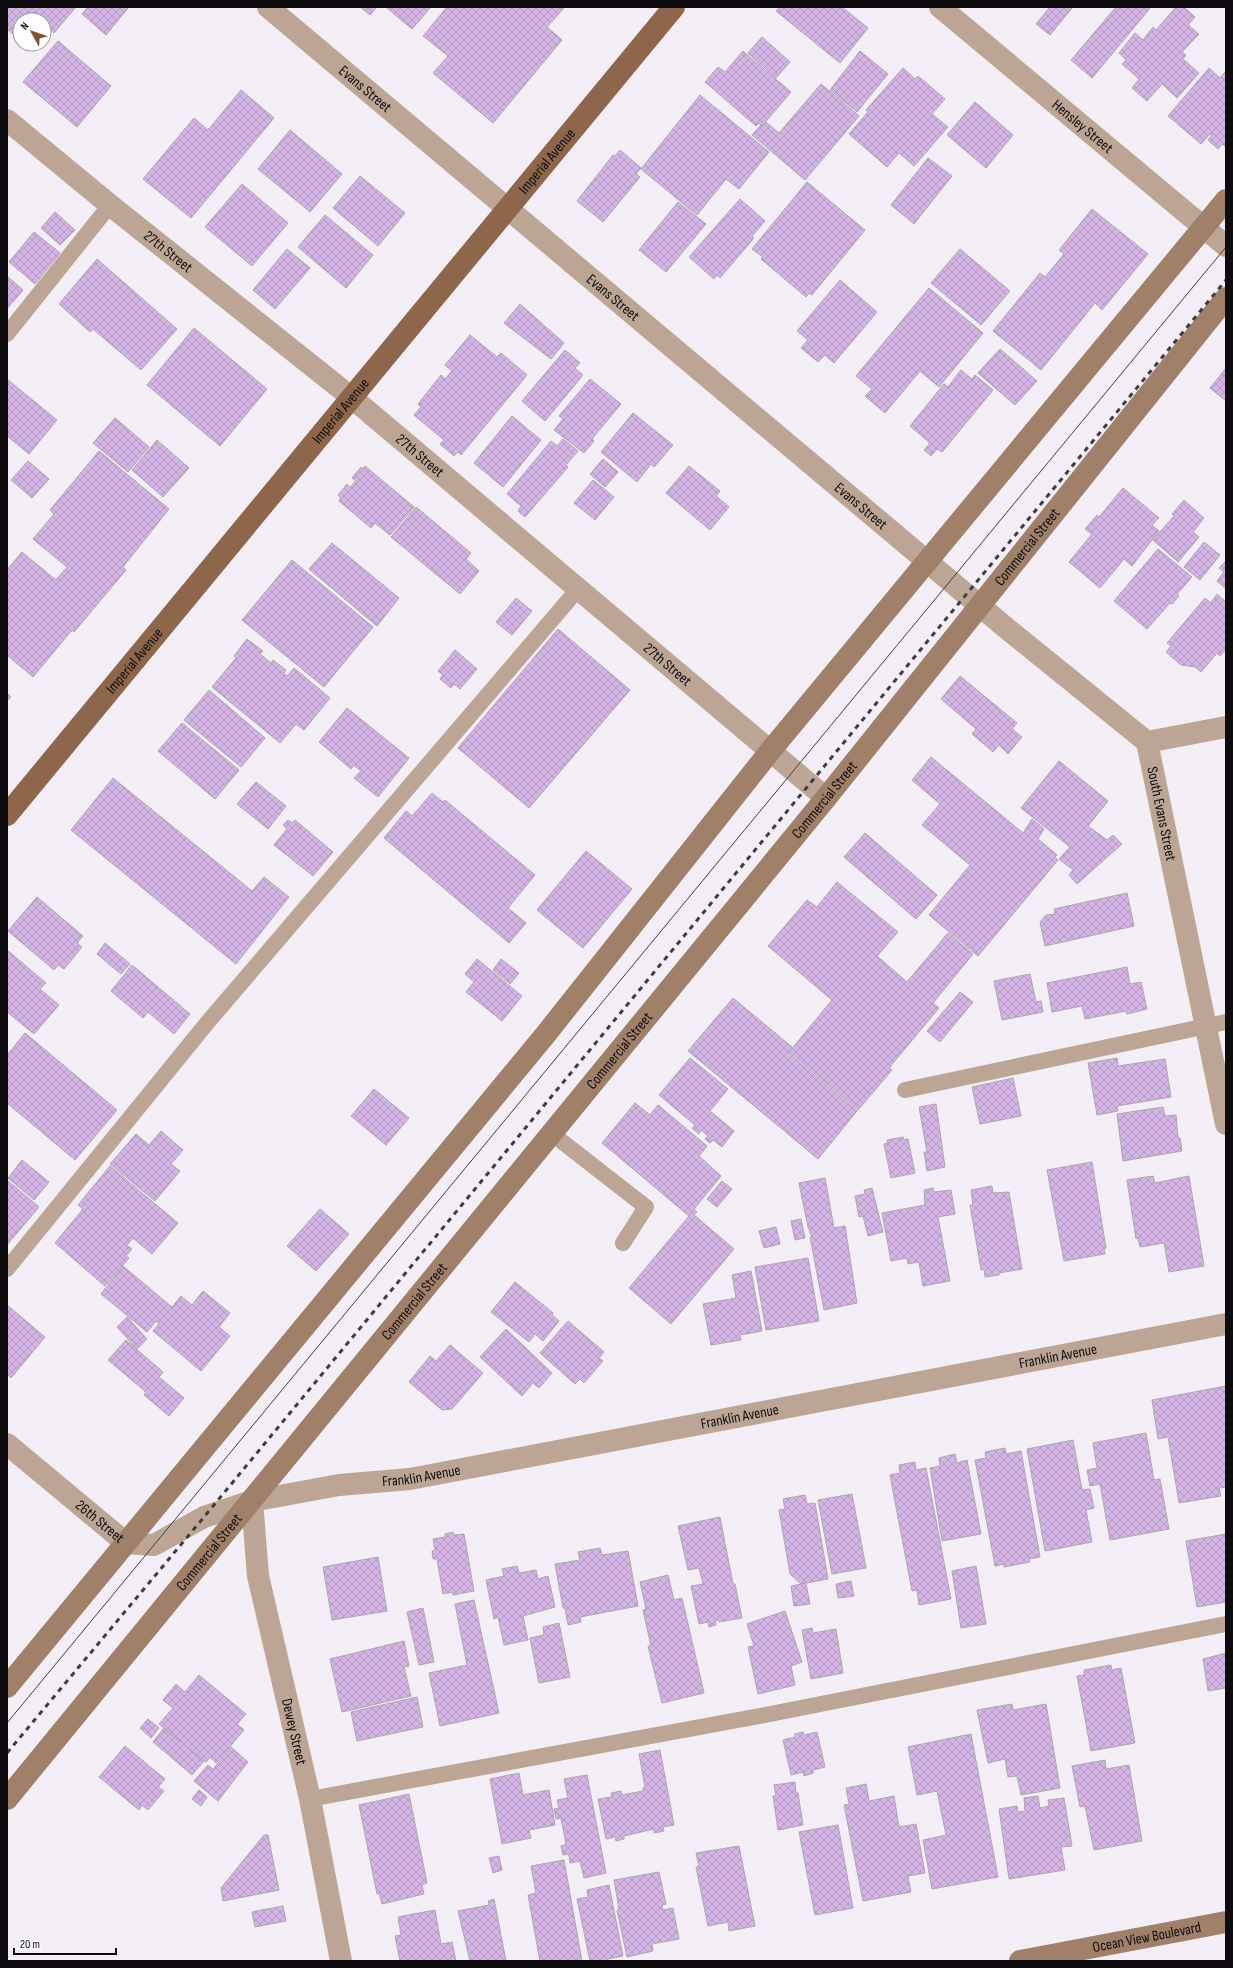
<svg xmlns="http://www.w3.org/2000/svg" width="1233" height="1968" font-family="'Sofia Sans Condensed',sans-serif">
<defs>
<pattern id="building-cross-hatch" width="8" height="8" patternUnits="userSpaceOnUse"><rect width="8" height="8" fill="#d4b3e5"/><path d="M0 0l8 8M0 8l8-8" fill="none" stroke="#b599c3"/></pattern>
</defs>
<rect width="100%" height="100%" fill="#f3edf6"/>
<path fill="url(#building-cross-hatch)" stroke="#aca6af" d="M7,7H76L54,33L46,26L44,28V20H20V40L7,29Z
M88,7H129L106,35L82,14Z
M360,7H377L370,15Z
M389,7H431L412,29L387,8Z
M447,7H565L547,27L562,40L493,123L433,73L448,56L423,36Z
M780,7H842L868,28L840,63L776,11Z
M1050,7H1073L1050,35L1036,24Z
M1116,7H1151L1092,78L1071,60Z
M1176,7H1184L1195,17L1188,25L1199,34L1182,52L1186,55L1183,59L1199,73L1177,98L1162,84L1147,101L1132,88L1139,79L1122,64L1126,60L1119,53L1135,33L1143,40L1153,27L1156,30Z
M762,37L790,62L776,78L748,53Z
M58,41L111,86L77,127L23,82Z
M743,51L791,92L762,126L759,123L756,126L705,82L718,67L725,72Z
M860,51L888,74L857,112L830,90Z
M903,68L915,79L918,76L945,99L932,114L948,127L914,166L899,153L887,167L849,134L868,112L866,110Z
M1209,68L1220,78L1225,72L1226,73V147L1222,144L1218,149L1208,140L1212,135L1210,134L1201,144L1168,116Z
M821,84L859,116L805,180L752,135L761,125L763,126L766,122L779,133Z
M241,90L274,118L191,218L143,179L194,118L208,130Z
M700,95L769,152L739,189L726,179L697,215L641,169Z
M975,102L1013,135L986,168L947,135Z
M290,130L342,174L310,212L258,169Z
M620,150L641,168L636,174L640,177L603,222L577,201L613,155L615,156Z
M928,158L952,176L914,224L891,205Z
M360,176L405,213L378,246L333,208Z
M807,182L865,230L812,295L809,293L806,297L761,259L763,257L752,249Z
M242,184L288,223L252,266L205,227Z
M740,199L765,221L752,236L754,238L720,278L717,275L714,279L689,257Z
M678,202L706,224L666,272L639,250Z
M1092,209L1148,254L1102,310L1095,303L1041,370L993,331L1040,273L1045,277L1064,254L1059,250Z
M55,212L75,230L60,245L41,228Z
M325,215L373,255L346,288L298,247Z
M34,232L60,253L35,284L9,262Z
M287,249L310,268L275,309L253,290Z
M960,249L1010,291L981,325L931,283Z
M97,259L177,329L141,370L93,329L90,332L59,304Z
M7,276L23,290L7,309Z
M840,280L877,312L834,363L825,355L818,362L801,348L808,340L797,331Z
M929,288L983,333L939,387L920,371L885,413L865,396L872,389L856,376Z
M520,304L564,343L551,359L504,323Z
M194,328L267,389L220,446L147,385Z
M470,335L497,357L501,353L527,375L461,455L458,452L454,456L440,444L444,440L414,415L421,407L418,404L441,375L445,379L452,371L445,365Z
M1000,349L1037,381L1015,405L978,373Z
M565,350L580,363L575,368L583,375L545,421L522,401Z
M1226,368V401L1210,388Z
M961,370L972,379L975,375L993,390L942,452L937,449L931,456L924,450L930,443L910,426L944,384L948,387Z
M7,379L57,420L29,454L7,436Z
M590,379L621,404L592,439L594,441L584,453L554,430L563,419L559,416Z
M633,413L673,445L654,467L651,464L637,482L601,452Z
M512,416L541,440L503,487L474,463Z
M115,418L149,447L128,472L93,443Z
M563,439L578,451L566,465L568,467L525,517L518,511L521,506L507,494L551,441L557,446Z
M157,440L189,468L163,497L132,470Z
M99,451L169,509L123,567L126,570L74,632L72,630L33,677L7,655V570L22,552L56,580L67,567L33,539L54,514L50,510Z
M603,459L618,472L605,487L590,474Z
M28,461L49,479L32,498L11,480Z
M365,466L414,507L390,535L375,523L371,528L339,501L341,498L338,495L347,484L350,487L356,481L352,478L361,467L363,469Z
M689,466L720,491L716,496L729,507L710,530L666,493Z
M593,480L614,497L595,520L574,503Z
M1123,488L1159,518L1152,525L1159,531L1132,566L1124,559L1100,588L1069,562L1092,534L1085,529L1097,515L1099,517Z
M1184,500L1204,518L1193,532L1199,537L1178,562L1153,540L1174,516L1172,514Z
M416,507L471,553L466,559L479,571L460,594L391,537Z
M1204,542L1220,555L1200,580L1184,567Z
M332,543L399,598L377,626L309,569Z
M1158,549L1192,577L1177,594L1179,596L1172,604L1170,603L1147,629L1114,601Z
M292,560L373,627L324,687L242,620Z
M1226,561V589L1217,581L1224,572L1219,568Z
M1217,594L1226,602V649L1220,656L1217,653L1201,672L1195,667L1181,665L1166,652L1171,646L1167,643L1205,598L1211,603Z
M516,598L532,611L512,635L496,622Z
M558,629L630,690L529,808L458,748Z
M247,639L263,651L260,654L271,663L273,660L286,670L284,673L287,676L294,668L330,698L304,730L296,724L280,743L212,687L236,658L234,656Z
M455,650L477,669L460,689L454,684L451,688L440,679L443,675L438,671Z
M960,676L1017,723L1012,729L1022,737L1008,754L999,745L993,752L972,734L976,729L941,699Z
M209,690L265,738L241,767L184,720Z
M7,693L11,697L7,701Z
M347,708L409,758L378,797L354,778L361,771L354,765L351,769L319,742Z
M182,723L239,770L215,799L158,751Z
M931,757L1023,833L1032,819L1044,829L1038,839L1057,855L1055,857L1058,860L978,956L929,915L970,865L922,825L940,804L912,780Z
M1059,761L1108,801L1088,826L1107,840L1113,835L1122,844L1077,884L1069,875L1073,870L1059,859L1070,847L1021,808Z
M113,778L252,891L264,877L289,897L236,964L71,830Z
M256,782L286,806L268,829L237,804Z
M432,793L443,802L445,800L535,875L508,908L526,923L509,943L384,838L406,811L412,816Z
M288,820L292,823L295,820L333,852L313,876L274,845L287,829L283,825Z
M865,833L937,895L916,919L844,857Z
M586,851L632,889L583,948L537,910Z
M837,882L898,932L877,956L907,982L948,933L973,954L933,1003L939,1008L889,1068L892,1070L858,1110L789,1052L832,1000L768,946L807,900L817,907Z
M1127,893L1134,926L1045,946L1040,922L1046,915L1055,914L1054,909Z
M37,897L83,936L77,943L82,947L64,969L58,965L54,970L8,931Z
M105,943L130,964L121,974L97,954Z
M7,950L46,983L40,989L59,1005L34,1034L7,1012Z
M477,959L522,996L502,1021L466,992L474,982L465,974Z
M501,959L519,973L510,984L493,970Z
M132,965L190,1014L174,1034L148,1012L143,1018L111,991Z
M1127,967L1130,984L1141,982L1147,1009L1127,1014L1126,1011L1085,1019L1082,1006L1052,1012L1047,983Z
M1030,974L1036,1002L1041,1001L1043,1012L1002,1020L994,981Z
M960,992L973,1002L940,1042L927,1031Z
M733,998L792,1047L788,1053L857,1111L818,1159L688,1051Z
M25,1033L117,1110L75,1160L7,1103V1055Z
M690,1058L728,1089L710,1111L734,1131L722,1147L713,1140L710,1143L705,1139L708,1136L701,1130L699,1134L692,1128L695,1125L659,1095Z
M1117,1058L1118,1066L1165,1059L1171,1097L1117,1106L1118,1111L1097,1115L1088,1063Z
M1013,1078L1021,1116L980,1124L972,1087Z
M374,1089L409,1118L386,1145L351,1116Z
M635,1103L650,1115L658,1105L707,1146L699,1156L721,1176L694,1209L697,1212L694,1215L734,1249L671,1324L629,1288L689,1216L602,1143Z
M936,1104L945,1167L927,1171L924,1152H927L919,1107Z
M1163,1107L1165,1116L1176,1115L1178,1138H1180L1182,1151L1123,1161L1117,1114Z
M161,1131L183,1150L171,1164L180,1171L155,1201L110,1164L136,1134L149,1145Z
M903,1137L904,1140L908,1139L915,1173L891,1178L884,1144L888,1143L887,1140Z
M22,1160L49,1182L34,1200L8,1178Z
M1092,1162L1106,1248L1104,1249L1105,1254L1064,1261L1047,1170Z
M110,1166L178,1223L152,1254L133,1238L127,1245L132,1249L126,1256L129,1258L105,1286L55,1243L83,1209L78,1205Z
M1153,1176L1155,1183L1189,1176L1204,1266L1169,1272L1164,1243L1140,1247L1138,1238L1136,1239L1127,1180Z
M825,1178L834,1228L845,1226L857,1303L824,1310L810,1237H812L808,1227L799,1183Z
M7,1180L39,1207L7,1245Z
M722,1181L732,1189L717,1207L707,1199Z
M992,1186L993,1193L1009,1192L1022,1269L999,1273V1275L985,1277L984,1269L981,1270L970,1205H973L971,1190Z
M872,1188L883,1232L868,1236L863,1216L859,1217L855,1196L865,1194L864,1190Z
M933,1188L934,1192L951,1190L955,1214L938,1217L950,1281L923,1286L919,1262L908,1264L907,1258L891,1261L882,1213L925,1205L924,1190Z
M320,1209L349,1234L316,1271L287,1246Z
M801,1219L805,1238L795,1240L791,1221Z
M776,1227L780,1244L764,1248L759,1231Z
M808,1258L819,1321L766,1330L755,1267Z
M123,1266L172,1307L181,1296L192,1305L203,1291L230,1313L219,1327L230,1336L201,1371L153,1331L159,1324L156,1321L147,1332L101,1294Z
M751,1271L762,1331L740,1335L741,1340L711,1345L703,1304L736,1298L732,1275Z
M515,1282L553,1313L552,1315L559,1321L543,1341L535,1334L529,1342L491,1312Z
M7,1305L45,1337L11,1378L7,1374Z
M127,1317L147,1339L137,1349L117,1327Z
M568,1321L604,1352L599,1358L603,1361L584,1383L580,1379L575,1384L540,1353Z
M506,1329L552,1373L539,1388L533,1383L522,1396L480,1357Z
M126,1340L163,1372L159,1377L184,1398L169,1416L144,1395L146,1392L108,1360Z
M450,1345L483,1373L452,1409L442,1410L409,1382L430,1356L436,1361Z
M1226,1386V1487L1219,1488L1221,1496L1179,1503L1168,1437L1158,1439L1152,1400Z
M1146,1433L1154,1480L1160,1479L1169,1529L1110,1540L1100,1484L1090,1486L1087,1470L1097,1468L1093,1443Z
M1073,1440L1082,1490L1090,1489L1094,1508L1086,1510L1092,1542L1045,1551L1027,1449Z
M1005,1448L1006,1454L1021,1451L1040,1557L1029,1559L1030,1562L1004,1567V1564L995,1566L975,1460L986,1458L985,1452Z
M955,1454L957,1463L967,1460L981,1534L942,1541L930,1468L940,1466L939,1458Z
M915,1462L916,1470L926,1468L951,1599L919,1605L917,1590L912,1591L890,1475L900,1473L899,1465Z
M852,1494L866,1568L832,1574L818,1500Z
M805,1495L807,1504L815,1503L828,1579L801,1584L790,1574L779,1510L785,1509L783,1499Z
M720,1517L733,1584H735L742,1618L719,1622V1620L715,1621L716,1625L709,1627L708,1622L699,1624L691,1586L703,1584L699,1568L688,1570L678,1526Z
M453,1532L454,1535L464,1534L474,1591L453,1595V1592L443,1594L437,1559H433L432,1551L435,1550L433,1539L445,1537V1534Z
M1226,1534V1602L1197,1607L1186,1541Z
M600,1548L602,1555L628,1551L638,1606L580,1617L581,1622L568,1625L565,1608H563L555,1564L580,1560L578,1552Z
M378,1557L387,1611L332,1620L323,1567Z
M517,1566L519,1573L536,1570L538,1579L548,1576L555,1607L523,1616L528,1640L504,1645L498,1617L494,1619L486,1580L504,1576L502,1569Z
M976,1566L986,1624L961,1628L952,1571Z
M668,1575L674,1600L682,1598L704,1693L662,1703L648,1646H651L643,1610L646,1609L640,1582Z
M851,1581L854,1596L838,1598L836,1584Z
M806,1583L810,1604L794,1606L791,1586Z
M474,1600L499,1713L440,1726L429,1673L467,1665L455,1604Z
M423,1608L434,1662L419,1665L407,1612Z
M785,1611L802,1662L791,1666L795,1685L758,1694L748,1647L754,1646L747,1624Z
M559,1623L570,1677L539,1683L530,1638L544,1635L543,1627Z
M812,1628L813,1633L836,1629L843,1673L811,1679L802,1630Z
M404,1641L409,1666L404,1667L411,1696L342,1712L330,1659Z
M1226,1653V1688L1208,1691L1203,1659Z
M1111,1665L1112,1670L1121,1668L1135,1743L1091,1751L1077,1676L1084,1675V1670Z
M199,1675L246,1714L237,1724L244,1730L216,1763L210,1757L206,1762L159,1724L173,1708L163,1700L176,1684L185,1692Z
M417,1697L423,1727L357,1741L351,1712Z
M1012,1704L1013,1710L1046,1704L1060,1788L1021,1795L1017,1776L1008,1777L1005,1759L988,1763L977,1710Z
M148,1719L159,1728L151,1738L140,1728Z
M164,1728L204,1761L192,1775L153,1742Z
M803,1732L804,1735L817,1732L825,1767L813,1770V1773L804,1776L803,1772L791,1775L783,1740L795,1737V1734Z
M971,1734L998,1877L932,1889L923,1840L946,1835L937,1791L917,1795L908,1747Z
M125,1746L165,1779L158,1787L164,1791L148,1810L142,1805L139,1810L99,1777Z
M231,1747L248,1762L218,1801L194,1781L208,1765L213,1769Z
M660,1750L674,1825L663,1827L664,1831L654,1833V1829L624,1836V1839L616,1841L615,1837L606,1839L598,1799L612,1797L611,1793L621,1791L622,1795L643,1791V1788L645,1787L639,1754Z
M1105,1760L1106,1769L1129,1765L1142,1841L1094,1850L1085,1806L1080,1807L1072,1766Z
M519,1773L523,1795L549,1790L555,1825L529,1830L531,1838L502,1844L490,1779Z
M587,1775L606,1873L584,1878L580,1861L570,1863L569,1854L563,1855L561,1846L566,1844L561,1818L556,1819L554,1809L559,1808L557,1800L568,1798L564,1779Z
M795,1782L796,1793H798L803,1825L778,1830L773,1796H776L774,1785Z
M866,1784L869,1801L894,1796L899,1827L916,1824L925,1873L908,1876L911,1892L863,1901L844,1805L849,1804L846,1788Z
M199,1790L207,1797L201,1806L192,1799Z
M409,1794L427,1883L422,1885L424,1894L382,1904L379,1893L377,1894L359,1805Z
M1038,1796L1040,1808L1049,1806L1048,1800L1064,1798L1072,1846L1061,1847L1065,1870L1009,1879L999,1809L1017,1806L1018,1812L1025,1811L1024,1798Z
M838,1825L853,1908L815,1915L799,1832Z
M264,1835H268L279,1890L223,1901L221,1888Z
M739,1846L755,1926L729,1931L728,1922L708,1926L696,1867L699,1866L696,1853Z
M499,1856L502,1870L493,1873L489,1858Z
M564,1860L582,1961H540L528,1895L536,1893L531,1866Z
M659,1872L666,1904L662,1905L663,1910L673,1908L679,1939L652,1944L653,1951L627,1957L617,1910L619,1909L614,1880Z
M609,1885L623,1956L608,1959V1961H590L577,1899L588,1897L587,1890Z
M494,1899L506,1961H470L458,1911L489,1905L488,1901Z
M283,1906L286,1921L255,1927L252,1912Z
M435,1910L441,1944L452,1942L456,1961H400L395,1936L401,1935L398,1917Z"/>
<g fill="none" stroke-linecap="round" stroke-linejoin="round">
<path stroke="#bca595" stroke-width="16" d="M7,334L110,205
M905,1090L1226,1022
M551,1133L646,1207L623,1243
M7,1269L207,1023L579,588
M310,1799L765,1715L1226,1624"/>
<g stroke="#bca595" stroke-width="22">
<path id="s1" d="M268,7L1005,627L1147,742L1226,1124"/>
<path id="s2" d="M940,7L1226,246"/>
<path id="s3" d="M7,120L110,205L351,397L826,798"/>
<path d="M1147,742L1226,727"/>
<path id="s4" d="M7,1444L126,1543L154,1545L204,1517L252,1501L339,1485L410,1479L1226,1324"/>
<path id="s5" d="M252,1501L258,1576L310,1799L341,1961"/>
</g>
<g stroke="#a1806a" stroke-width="22">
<path d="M7,1687L546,1034L771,750L1226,200"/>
<path id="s6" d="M7,1799L826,798L1226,298"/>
<path id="s7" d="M1020,1961L1226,1922"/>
</g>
<path stroke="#8e664b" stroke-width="22" id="s8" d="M7,815L674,7"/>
<path stroke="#403d41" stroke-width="1" d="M7,1723L1226,247"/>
<path stroke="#403d41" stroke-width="3" stroke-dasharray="5 5" stroke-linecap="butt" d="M7,1753L204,1517L1226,280"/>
</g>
<g text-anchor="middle" stroke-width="3" stroke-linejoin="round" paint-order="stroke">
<g font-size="15" fill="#0e0c0f" stroke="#fdfcfe">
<text dy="5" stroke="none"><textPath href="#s1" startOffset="127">Evans Street</textPath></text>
<text dy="5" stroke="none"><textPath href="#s2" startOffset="186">Hensley Street</textPath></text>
<text dy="5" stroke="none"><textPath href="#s8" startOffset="848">Imperial Avenue</textPath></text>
<text dy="5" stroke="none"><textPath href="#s3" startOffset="208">27th Street</textPath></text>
<text dy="5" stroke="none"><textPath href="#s1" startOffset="451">Evans Street</textPath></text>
<text dy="5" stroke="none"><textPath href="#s8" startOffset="524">Imperial Avenue</textPath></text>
<text dy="5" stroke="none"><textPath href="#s3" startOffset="532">27th Street</textPath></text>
<text dy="5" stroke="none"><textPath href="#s1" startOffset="775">Evans Street</textPath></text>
<text dy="5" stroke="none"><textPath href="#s6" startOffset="1615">Commercial Street</textPath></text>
<text dy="5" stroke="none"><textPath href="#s8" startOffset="200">Imperial Avenue</textPath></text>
<text dy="5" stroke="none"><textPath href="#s3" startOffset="856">27th Street</textPath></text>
<text dy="5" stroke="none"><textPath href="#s6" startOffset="1291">Commercial Street</textPath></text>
<text dy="5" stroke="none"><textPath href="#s1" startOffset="1219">South Evans Street</textPath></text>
<text dy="5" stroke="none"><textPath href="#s6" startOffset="967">Commercial Street</textPath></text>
<text dy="5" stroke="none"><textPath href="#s6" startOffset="643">Commercial Street</textPath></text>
<text dy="5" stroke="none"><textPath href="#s4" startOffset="1110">Franklin Avenue</textPath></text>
<text dy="5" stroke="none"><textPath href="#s4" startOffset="786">Franklin Avenue</textPath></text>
<text dy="5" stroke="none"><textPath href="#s4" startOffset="462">Franklin Avenue</textPath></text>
<text dy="5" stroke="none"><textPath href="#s4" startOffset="121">26th Street</textPath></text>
<text dy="5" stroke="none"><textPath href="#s6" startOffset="319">Commercial Street</textPath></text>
<text dy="5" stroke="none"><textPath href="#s5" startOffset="235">Dewey Street</textPath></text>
<text dy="5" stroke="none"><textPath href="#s7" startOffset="129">Ocean View Boulevard</textPath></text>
</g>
</g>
<rect width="1233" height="1968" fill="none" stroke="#0e0c0f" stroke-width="16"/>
<g transform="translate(32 32) rotate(310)"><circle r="19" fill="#fdfcfe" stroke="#9d9c9e"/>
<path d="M0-3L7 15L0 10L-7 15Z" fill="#7a5730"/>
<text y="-6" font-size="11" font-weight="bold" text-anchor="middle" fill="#0e0c0f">N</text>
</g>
<path d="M14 1948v6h102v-6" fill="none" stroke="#0e0c0f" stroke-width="2"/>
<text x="20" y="1948" font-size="12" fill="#0e0c0f" stroke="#fdfcfe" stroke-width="3" paint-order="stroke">20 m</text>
</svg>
